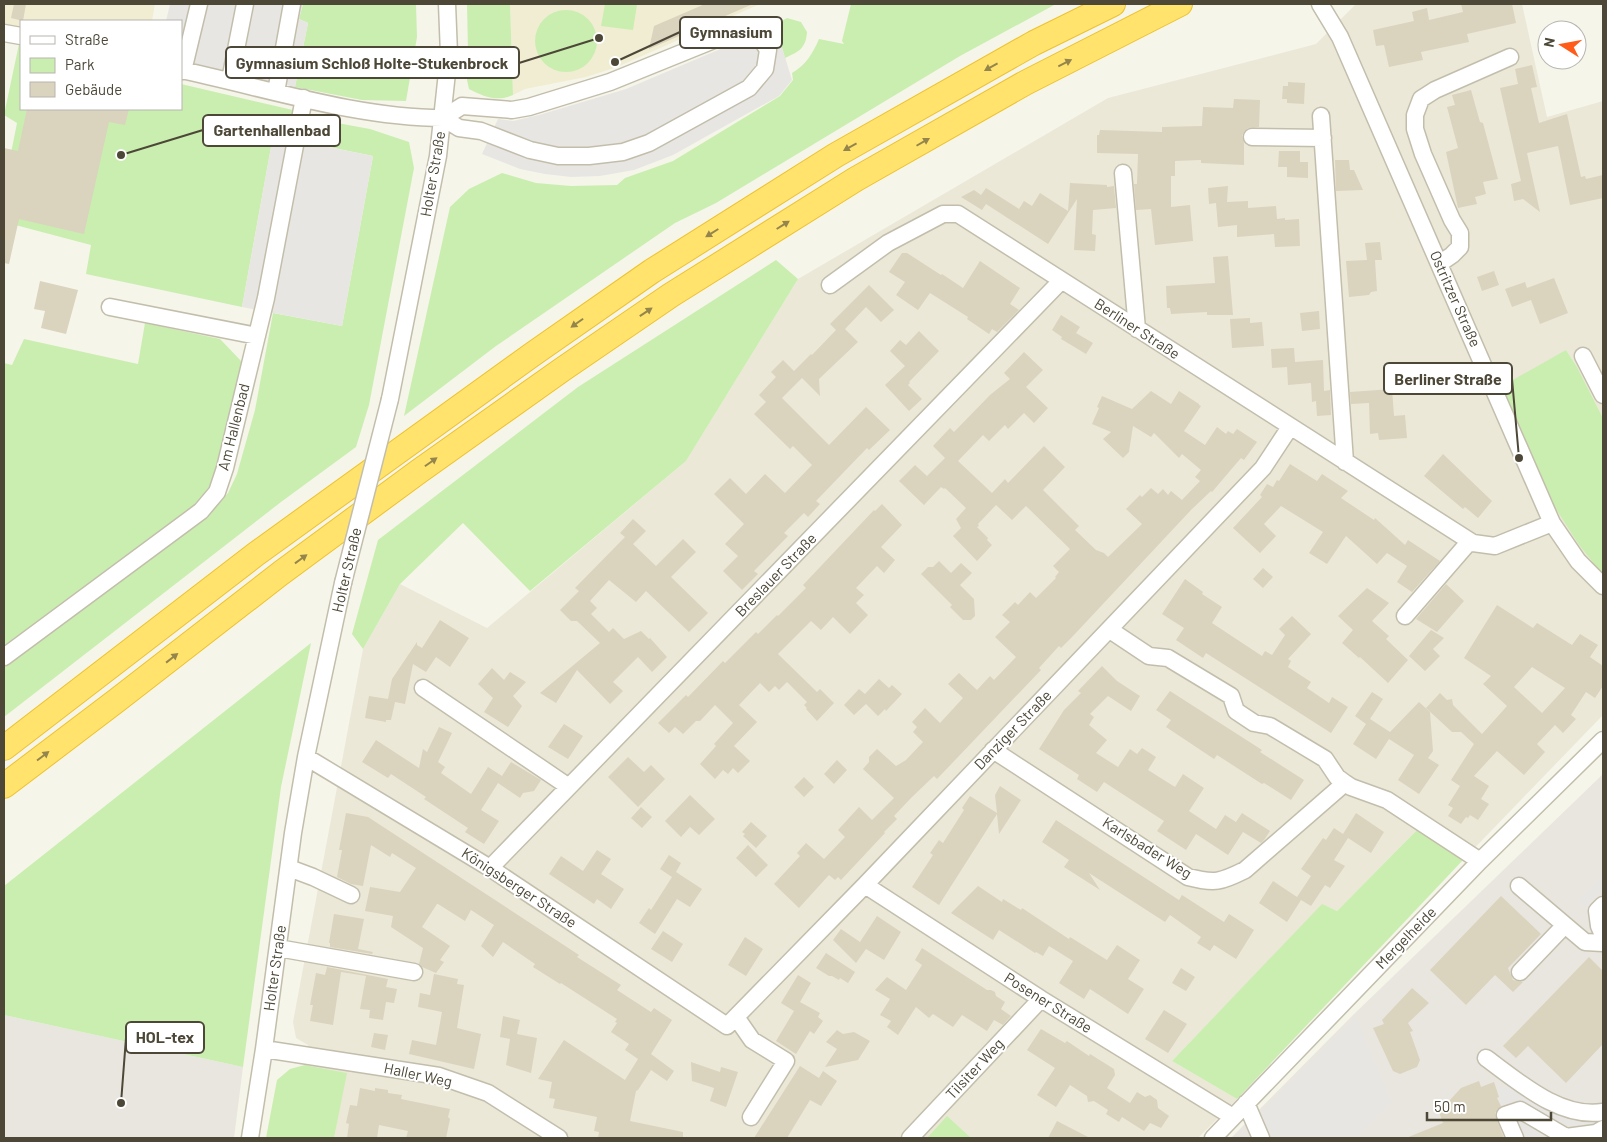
<svg xmlns="http://www.w3.org/2000/svg" width="1607" height="1142" font-family="Barlow,sans-serif">
<rect width="100%" height="100%" fill="#f6f5ea"/>
<path fill="#ebe8d8" d="M1356,4H1522L1547,117L1603,101V418L1577,367L1566,350L1579,545L1603,575V715L1463,860L1417,830L1337,911L1322,905L1172,1061L1237,1099L1198,1138H334L346,1073L305,1065L308,1045L296,1038L293,1022L363,649L400,584L487,628L686,461L798,279L1108,98L1316,44Z"/>
<path fill="#e9e6df" d="M1603,774V1138H1231L1353,1015Z
M4,1015L243,1067L234,1138H4Z"/>
<path fill="#f1edd3" d="M4,4H155L152,21H21V31L4,28Z
M510,4H760L617,67L586,77L525,89L513,95Z"/>
<path fill="#c9eeb0" d="M303,4H416L417,37L406,101L362,100L295,87L308,23L299,19Z
M467,4H510L513,95C496,102 485,97 469,89L467,80L468,51Z
M605,4L637,5L633,30L601,26Z
M851,4H1056L960,56L716,203L675,223L496,346L404,416L450,207L469,189L502,173L536,183L571,186L617,185L625,178L673,161L780,96L793,80L792,73C806,65 813,53 819,39L844,44L842,41Z
M535 41a31 31 0 1 1 62 0a31 31 0 1 1-62 0Z
M787,18L801,22L807,32C806,49 798,52 785,58L780,41L770,28Z
M19,44H21V109H181V84L297,111L289,139L273,136L242,307L86,274L91,245L4,222V188L17,123L4,115Z
M310,118L370,129L409,142L414,168L369,405L356,447L281,502L4,717V666L207,516L228,493L237,474L255,410L273,313L342,326L373,156L305,142Z
M776,260L798,279L686,461L530,591L463,523L400,584L363,649L352,634L378,540L578,387Z
M145,323L220,339L243,363L211,491L194,508L4,647V363L12,365L24,339L138,364Z
M1566,350L1577,367L1603,418V575L1579,545L1551,501L1502,386Z
M311,643L281,787L243,1067L4,1015V886Z
M1417,830L1463,860L1237,1099L1172,1061L1322,904L1337,911Z
M305,1065L347,1073L334,1138H266L277,1080L290,1069Z
M947,1116L971,1138H927Z"/>
<path fill="#e8e6e2" d="M170,4H303L299,19L308,23L295,87L181,61V21H166Z
M770,28L780,41L792,80L779,96L673,155L634,170L600,176L571,177L545,174L520,169L482,154L498,119L513,121L539,115L626,89Z
M273,136L373,156L342,326L242,307Z
M1603,875V890L1585,908L1578,901Z
M1356,1017L1392,1103L1355,1138H1270L1260,1113Z
M1512,1084L1602,1119L1603,1137L1600,1138H1512L1513,1137L1497,1097L1499,1096L1497,1090Z"/>
<path fill="#dad3be" fill-rule="evenodd" d="M14,4H26L23,21L11,18Z
M705,4H753L649,49L654,26Z
M1461,4H1512L1516,23L1467,34L1469,42L1421,52L1423,60L1389,67L1384,45L1376,46L1373,30L1414,21L1412,12L1427,8L1429,20L1463,12Z
M1532,65L1537,87L1531,88L1539,123L1567,114L1581,177L1585,176L1586,179L1603,175V198L1570,205L1558,146L1527,153L1540,212L1523,199L1514,201L1511,184L1521,181L1500,88L1518,84L1515,69Z
M1288,82L1305,83L1304,104L1287,103V99H1282L1283,86H1288Z
M1471,90L1480,122L1483,123L1498,179L1483,182L1486,194L1475,197L1477,204L1458,208L1446,152L1458,148L1447,107L1455,105L1452,95Z
M1234,99L1260,100L1259,127L1248,128L1244,132L1242,136L1244,143V165L1201,163V160L1175,161V176H1171V207L1190,205L1193,241L1155,245L1151,209L1136,210L1134,184H1137L1138,154L1097,153V135H1099L1100,130L1162,132V127L1202,126L1203,107L1233,108Z
M27,109H129L125,125L109,122L84,234L19,219L9,264L4,263V148L18,151Z
M1279,151H1300V162H1308V178L1287,177V167H1278Z
M1335,160H1349L1350,170H1354L1363,190L1336,191Z
M1070,183L1107,185V187L1114,186L1116,208L1093,210L1092,234L1096,235L1095,251L1074,250L1077,199L1048,244L986,204L982,210L961,197L974,190L981,195L986,188L1019,209L1024,201L1032,206L1040,193L1068,211Z
M1228,186L1227,202L1248,201V208L1276,206L1277,219L1285,218V220L1299,219L1300,246L1275,247L1274,234L1237,237V225L1218,227L1216,203L1209,204L1208,188Z
M1380,242L1382,260H1375L1377,291L1371,292L1369,295L1349,297L1346,261L1367,260L1365,243Z
M902,253H907L941,275L942,274L963,288L980,261L1020,288L1010,304L1019,310L997,332L992,329L989,334L967,319L968,317L930,293L918,310L896,295L905,282L889,272Z
M1228,256L1233,315H1207V312L1171,314L1170,308H1167L1166,286L1215,283L1213,257Z
M1494,271L1499,285L1482,291L1477,277Z
M1554,278L1568,313L1540,324L1531,300L1512,307L1505,289L1525,282L1527,288Z
M40,281L78,290L66,334L41,328L45,311L34,309Z
M869,285L894,310L881,322L866,307L845,329L858,342L819,379L820,396L802,378L782,398L829,445L866,407L890,430L869,450L867,448L816,501L820,504L808,517L804,513L784,533L788,536L754,571L758,574L742,590L723,571L738,556L725,544L744,524L714,494L730,478L746,494L765,474L785,493L812,465L793,446L790,449L754,414L766,402L759,395L776,377L771,372L783,360L794,371L811,354L812,355L836,330L830,324Z
M1319,311L1320,329L1302,331L1300,313Z
M1061,315L1080,327L1076,333L1093,343L1086,354L1061,339L1062,337L1052,330Z
M1250,318V323L1262,322L1264,346L1232,348L1230,319Z
M919,331L939,351L909,382L910,383L908,385L922,399L909,411L885,385L905,366L890,351L900,340L906,345Z
M1294,348L1295,362L1323,360L1324,391L1330,390L1331,415L1317,416L1316,401L1312,402L1311,383L1288,385L1287,367L1272,368L1271,349Z
M1024,352L1043,370L1026,387L1048,408L1034,423L1024,413L1008,429L1005,425L989,441L983,435L958,461L992,493L1005,479L1008,483L1044,446L1065,467L1043,490L1079,526L1075,530L1096,550L1104,553L1108,557L1142,524L1126,509L1140,495L1142,497L1151,488L1158,494L1163,489L1168,495L1171,491L1182,500L1200,481L1195,477L1201,470L1182,454L1179,458L1154,433L1151,437L1133,426L1129,452L1123,458L1103,439L1111,432L1092,424L1099,408L1097,407L1102,396L1132,409L1151,391L1171,404L1179,391L1199,404V405L1201,406L1184,431L1205,445L1217,427L1226,434L1228,431L1233,434L1237,429L1257,442L1244,460L1241,458L1212,492L1211,491L1191,510L1073,636L1061,648L1059,646L1039,668L1041,670L937,779L934,776L911,798L894,816L897,819L884,832L885,833L841,880L838,877L835,880L829,875L799,908L774,884L800,856L797,853L806,843L824,859L845,837L838,830L859,807L872,820L894,798L863,769L869,762V757L877,749L896,766L906,760L923,742L913,732L917,727L912,722L925,708L940,723L963,698L948,684L959,673L977,690L990,676L994,680L1016,657L995,637L1010,622L1002,615L1015,602L1018,605L1030,592L1036,598L1056,578L1055,577L1059,572L1053,566L1070,549L1026,506L1012,520L996,505L978,524L979,526L977,527L988,538L987,540L992,545L977,561L953,536L961,528L956,519L966,508L945,488L944,489L941,487L924,505L899,481L915,465L927,476L945,458L933,446L950,428L954,432L990,395L1010,379L1004,373Z
M1392,389L1394,416L1405,415L1407,438L1379,440L1378,433L1370,434L1369,403L1351,404L1350,392Z
M1443,454L1492,501L1478,518L1465,507L1463,509L1424,476Z
M1290,464L1317,481L1322,474L1348,491L1341,498L1374,520L1375,518L1405,545L1408,540L1440,561L1412,592L1397,582L1407,566L1387,553L1377,564L1346,536L1327,564L1309,553L1323,532L1281,506L1264,524L1276,536L1260,553L1233,528L1262,497L1260,495L1267,484L1273,487L1277,480L1279,481Z
M882,504L902,525L881,547L895,560L884,573L877,566L856,588L864,595L856,603L868,615L850,634L833,617L821,630L811,621L778,654L817,692L820,689L834,703L817,721L806,709L807,708L804,705L807,702L787,682L779,690L775,686L769,692L760,683L739,705L757,722L734,746L750,761L738,773L733,768L728,774L723,770L715,779L700,764L716,746L714,744L733,723L715,705L700,721H696L683,734L675,727L669,733L658,723L686,695L688,697L723,661L725,663L756,632L758,634L777,615L778,616L806,588L803,585L874,510L875,511Z
M633,519L646,531L633,544L656,566L683,539L696,552L671,577L708,613L689,632L646,591L636,602L609,580L590,601L597,608L591,614L609,632L613,628L624,639L641,631L649,639L650,638L667,657L652,672L638,657L613,682L623,691L610,704L577,670L556,703L540,693L600,643L577,621H571L560,610L579,591L575,588L625,537L620,533Z
M939,561L951,573L961,563L972,573L960,585L974,599L975,616L971,620H963L950,607L952,605L921,574L928,567H933Z
M1263,568L1273,577L1263,588L1253,579Z
M1185,579L1203,592L1202,594L1222,607L1212,623L1262,656L1265,651L1272,655L1285,635L1279,629L1292,616L1311,634L1288,659L1291,661L1288,667L1311,682L1307,688L1329,703L1332,697L1348,707L1331,733L1206,653L1203,658L1176,640L1184,628L1162,614Z
M1446,584L1464,601L1437,632L1416,619Z
M1367,588L1389,603L1372,621L1389,636L1386,639L1408,660L1388,683L1360,657L1359,658L1342,643L1353,630L1338,616Z
M1497,605L1533,628L1537,623L1572,645L1580,634L1598,645L1590,657L1603,666V686L1595,698L1586,692L1571,715L1576,719L1563,733L1555,725L1537,744L1545,752L1524,775L1497,751L1474,776L1489,786L1481,799L1489,804L1478,820L1470,815L1468,818L1466,817L1461,824L1448,816L1453,808L1448,805L1460,786L1451,780L1474,744L1461,732H1452L1426,708L1440,693L1447,700L1452,699L1453,705L1482,734L1507,706L1483,684L1491,676L1464,658ZM1532,667L1565,688L1542,713L1514,687Z
M440,620L469,638L450,667L436,657L426,672L413,664L405,704L395,702L391,720H386V722L365,718L369,696L388,699L392,679L417,642V645L422,648Z
M1431,630L1444,638L1433,649L1440,656L1425,671L1409,656Z
M1102,666L1117,681L1140,696L1131,711L1108,696L1090,714L1094,717L1089,725L1107,740L1096,753L1118,767L1130,749L1137,754L1142,748L1156,757L1148,770L1175,787L1183,774L1204,788L1189,811L1216,829L1225,815L1236,822L1242,813L1270,831L1264,840L1261,843L1243,832L1228,855L1196,834L1186,850L1157,831L1164,821L1104,782L1097,792L1077,779L1079,775L1039,749L1064,710L1081,693L1078,691Z
M492,668L504,680L510,672L526,682L513,696L522,706L508,727L484,712L493,698L478,684Z
M879,679L889,688L892,685L902,694L886,711L885,709L878,716L866,704L854,715L844,705L859,689L865,694Z
M1170,691L1262,750L1260,752L1304,780L1291,800L1264,783L1262,784L1217,755L1214,759L1166,727L1171,720L1156,710Z
M1372,692L1383,699L1370,719L1390,732L1419,702L1430,712L1433,751L1428,758L1439,765L1419,794L1398,780L1414,755L1389,739L1376,759L1353,744L1366,724L1355,716Z
M564,724L583,736L568,759L548,747Z
M439,727L452,733L438,762L445,767L441,773L471,794L488,767L502,776L511,762L541,780L534,791L523,793L520,798L498,783L481,810L499,821L484,844L465,832L468,828L424,799L426,797L391,774L388,778L362,762L376,740L419,768L423,749L427,752Z
M628,757L644,772L651,765L665,779L638,807L608,777Z
M837,760L847,770L834,784L824,774Z
M804,777L814,787L804,797L794,787Z
M1000,786L1021,800L999,834L997,814L939,905L912,887L933,855L930,853L939,840L943,843L964,810L962,808L970,796L997,813L995,795Z
M690,795L715,819L699,835L690,827L681,837L665,821Z
M641,807L652,817L642,828L631,818Z
M346,813L368,817L579,955L577,957L621,985L617,990L651,1012L654,1008L672,1020L651,1054L674,1071L667,1081L651,1070L638,1090L636,1091L630,1121L683,1132V1138H598L599,1132L594,1131L597,1117L553,1108L555,1099L549,1098L552,1082L538,1079L564,1040L625,1080L638,1059L625,1050L629,1044L611,1032L617,1023L615,1022L617,1019L561,983L560,984L533,967L535,964L503,942L493,957L481,946L494,925L471,910L465,921L438,904H437L422,927L450,946L440,960L444,962L436,973L422,967L419,964L423,948L391,927L393,916L365,911L370,887L400,892L416,868L392,853L390,857L371,845L363,886L351,884L337,877L342,850H339Z
M1356,813L1384,832L1371,853L1348,838L1334,860L1345,866L1330,888L1325,885L1311,906L1301,900L1287,922L1259,903L1273,881L1297,897L1311,876L1301,869L1323,838L1326,840L1334,828L1343,834Z
M1056,820L1179,900L1182,895L1224,922L1229,914L1254,930L1236,959L1214,945L1210,951L1197,943L1201,937L1170,915L1165,922L1089,873L1100,890L1064,867L1069,860L1042,842Z
M751,822L767,836L756,848L743,836L745,834L742,832Z
M748,845L768,865L756,877L736,858Z
M597,850L611,859L601,874L624,889L611,909L597,899L594,904L549,874L561,856L583,871Z
M669,855L681,863L676,872L702,889L690,907L677,899L655,934L639,923L649,908L651,910L672,877L660,869Z
M978,886L1002,902L1003,899L1021,910L1022,908L1069,939L1070,937L1107,960L1117,945L1140,960L1128,979L1144,989L1128,1014L1090,989L1084,999L1059,983L1073,961L1049,946L1043,956L1036,952L1035,953L999,930L993,940L951,913Z
M1501,896L1541,934L1508,968L1513,980L1523,982L1513,992L1495,975L1466,1005L1430,970Z
M334,914L364,919L358,949L373,952L372,954L330,947V943H329Z
M877,916L901,932L884,960L866,949L856,963L833,940L841,929L860,942Z
M663,931L683,944L672,962L651,949Z
M745,937L763,949L746,976L728,965Z
M922,948L987,990H991L995,992L996,996L1005,1002L1001,1009L1011,1016L1010,1017L1003,1025L994,1020L987,1031L962,1015L953,1027L933,1014L929,1018L916,1007L898,1035L887,1027L891,1021L880,1015L890,999L875,990L887,977L906,990L922,965L915,960Z
M826,953L855,972L848,983L840,978L839,980L832,976H829L816,968Z
M1589,957L1603,971V1044L1566,1083L1528,1046L1516,1058L1503,1046Z
M327,967L388,979L386,987L397,989L394,1003L386,1002L383,1020L369,1018L370,1010L360,1009L366,976L341,972L333,1025L310,1021L313,1005H310L316,973L325,975Z
M1181,968L1195,977L1186,991L1172,983Z
M434,974L458,979L457,984L464,985L457,1028L481,1034L474,1069L409,1054L412,1040L436,1045L442,1012L418,1007L420,993L430,995Z
M798,975L811,983L800,1002L820,1013L818,1017L823,1021L814,1034L810,1031L796,1054L776,1041L794,1011L781,1003Z
M1412,988L1429,1003L1408,1023L1413,1031L1410,1032L1420,1060L1417,1067L1400,1074L1393,1071L1373,1028L1384,1024L1382,1020Z
M1164,1010L1187,1024L1168,1053L1145,1039Z
M503,1016L520,1020L517,1034L537,1038L531,1073L506,1065L510,1039L500,1037Z
M1041,1029L1065,1043L1067,1041L1089,1056L1090,1054L1114,1069L1115,1075L1107,1088L1130,1103L1137,1092L1145,1097L1150,1095L1157,1100L1158,1108L1169,1116L1161,1128L1150,1123L1144,1131L1122,1117L1119,1122L1106,1114L1108,1110L1094,1101L1088,1102L1087,1096L1070,1085L1056,1107L1037,1095L1055,1068L1027,1050Z
M837,1030L843,1034L854,1032L870,1041L858,1060L825,1067L837,1049L826,1042Z
M374,1033L388,1035L385,1050L371,1047Z
M691,1062L720,1072L721,1067L738,1072L726,1107L710,1101L714,1088L692,1081Z
M800,1066L819,1078L823,1071L837,1081L821,1106L810,1100L787,1138H754Z
M1479,1081L1481,1087L1494,1082L1499,1097L1497,1098L1501,1106L1495,1113L1496,1118L1504,1138H1406L1443,1123L1439,1112L1461,1088Z
M360,1088L375,1091V1088L388,1090V1093L402,1095L401,1099L450,1109L448,1117L450,1119L446,1138H406L408,1131L379,1125L377,1138H347L349,1124L346,1123L350,1105L357,1106Z
M1057,1121L1090,1138H1048Z"/>
<g fill="none" stroke-linecap="round" stroke-linejoin="round">
<g stroke="#c3beac" stroke-width="19">
<path id="minor" d="M1320,4L1340,37L1552,523L1578,561L1603,586
M736,31L759,36L768,50L765,69L749,88L649,143L623,152L589,156H558L530,150L481,131L459,128L443,118L462,106L512,110L529,107L610,82Z
M4,33L21,36
M181,70C266,88 357,118 443,118
M183,71L199,4
M230,80L245,4
M276,92L292,4
M1321,116L1345,462
M1252,137L1323,138
M1123,173L1137,329
M1439,264L1452,255L1460,247V233L1452,220L1423,154L1415,129V115L1421,99L1435,90L1510,57
M830,285L888,243L943,214H958L1473,543L1495,546L1552,523
M110,307L257,336
M1583,356L1603,395
M390,399L438,156L449,54L447,4
M1405,616L1470,541
M1110,630L1149,656L1168,658L1231,696L1236,711L1254,723L1270,726L1325,759L1337,777L1345,783L1351,787L1387,800L1480,861
M4,657L201,511L217,492L225,468L266,298L304,98
M423,688L569,787
M993,750L1188,877C1215,884 1221,882 1245,870L1345,783
M306,757L490,868L727,1026L865,885L1263,468L1290,427
M289,868L313,877L351,895
M490,868L1061,281
M865,885L1041,999L1233,1117
M1519,886L1585,942L1603,943
M1603,905L1597,911L1599,926L1603,935
M278,948L414,972
M1520,972L1565,925
M736,1017L752,1040L786,1061L751,1117
M264,1049L439,1076L488,1093L559,1138
M1486,1058C1519,1082 1560,1119 1603,1112
M1246,1103L1261,1138
M250,1138L264,1049L293,833L306,757L343,583
M910,1138L1041,999
M1213,1138L1480,861L1603,740
M1515,1138L1505,1115L1520,1110L1566,1137
M1564,1138L1566,1137L1596,1133L1603,1129"/>
</g>
<g stroke="#edc22d" stroke-width="26">
<path id="highway" d="M4,748L256,554L533,354L652,271L836,155L1034,43L1113,4
M4,786L116,701L281,573L418,472L563,369L671,295L856,179L1025,83L1180,4"/>
</g>
<use href="#minor" stroke="#fff" stroke-width="16"/>
<use href="#highway" stroke="#ffe36d" stroke-width="24"/>
<g stroke="#c3beac" stroke-width="19" stroke-linecap="butt">
<path id="minor-bridge" d="M343,583L390,399"/>
</g>
<use href="#minor-bridge" stroke="#fff" stroke-width="16"/>
</g>
<defs><path id="oneway-solid" d="M-6-.8H1V-3.2L6.5 0L1 3.2V.8H-6Z" transform="scale(1.25)"/></defs>
<g fill="#94854d">
<use href="#oneway-solid" transform="translate(1065 63) rotate(-27)"/>
<use href="#oneway-solid" transform="translate(991 67) rotate(151)"/>
<use href="#oneway-solid" transform="translate(923 142) rotate(-30)"/>
<use href="#oneway-solid" transform="translate(850 147) rotate(151)"/>
<use href="#oneway-solid" transform="translate(783 225) rotate(-32)"/>
<use href="#oneway-solid" transform="translate(712 233) rotate(148)"/>
<use href="#oneway-solid" transform="translate(646 312) rotate(-34)"/>
<use href="#oneway-solid" transform="translate(577 323) rotate(145)"/>
<use href="#oneway-solid" transform="translate(431 462) rotate(-35)"/>
<use href="#oneway-solid" transform="translate(301 559) rotate(-36)"/>
<use href="#oneway-solid" transform="translate(172 658) rotate(-38)"/>
<use href="#oneway-solid" transform="translate(43 756) rotate(-37)"/>
</g>
<g text-anchor="middle" stroke-width="4" stroke-linejoin="round" paint-order="stroke">
<g font-size="15" fill="#4c4737" stroke="#fff">
<text transform="translate(433 174) rotate(-80)" y="5">Holter Straße</text>
<text transform="translate(1455 299) rotate(66)" y="5">Ostritzer Straße</text>
<text transform="translate(1137 329) rotate(33)" y="5">Berliner Straße</text>
<text transform="translate(234 427) rotate(-76)" y="5">Am Hallenbad</text>
<text transform="translate(347 570) rotate(-77)" y="5">Holter Straße</text>
<text transform="translate(776 575) rotate(-46)" y="5">Breslauer Straße</text>
<text transform="translate(1013 730) rotate(-46)" y="5">Danziger Straße</text>
<text transform="translate(1147 848) rotate(32)" y="5">Karlsbader Weg</text>
<text transform="translate(519 888) rotate(33)" y="5">Königsberger Straße</text>
<text transform="translate(1406 938) rotate(-46)" y="5">Mergelheide</text>
<text transform="translate(275 968) rotate(-82)" y="5">Holter Straße</text>
<text transform="translate(1048 1003) rotate(32)" y="5">Posener Straße</text>
<text transform="translate(975 1069) rotate(-47)" y="5">Tilsiter Weg</text>
<text transform="translate(418 1075) rotate(12)" y="5">Haller Weg</text>
</g>
</g>
<path fill="none" stroke="#4c4737" stroke-width="2" d="M615 62L680 32M599 38L519 63M121 155L203 130M1519 458L1512 379M121 1103L126 1038"/>
<g fill="#4c4737" stroke="#fff" stroke-width="2">
<circle cx="615" cy="62" r="5"/>
<circle cx="599" cy="38" r="5"/>
<circle cx="121" cy="155" r="5"/>
<circle cx="1519" cy="458" r="5"/>
<circle cx="121" cy="1103" r="5"/>
</g>
<g fill="#fff" stroke="#4c4737" stroke-width="2">
<rect x="680" y="17" width="102" height="31" rx="5"/>
<rect x="226" y="47" width="293" height="31" rx="5"/>
<rect x="203" y="115" width="137" height="31" rx="5"/>
<rect x="1384" y="363" width="128" height="31" rx="5"/>
<rect x="126" y="1022" width="78" height="31" rx="5"/>
</g>
<g font-size="16" text-anchor="middle" font-weight="bold" fill="#4c4737">
<text x="731" y="38">Gymnasium</text>
<text x="372" y="69">Gymnasium Schloß Holte-Stukenbrock</text>
<text x="272" y="136">Gartenhallenbad</text>
<text x="1448" y="385">Berliner Straße</text>
<text x="165" y="1043">HOL-tex</text>
</g>
<rect width="1607" height="1142" fill="none" stroke="#4c4737" stroke-width="10"/>
<rect x="20" y="20" width="162" height="90" fill="#ffffff" stroke="#b7b5af"/>
<rect x="30" y="36" width="25" height="8" fill="#ffffff" stroke="#b7b5af"/>
<text x="65" y="45" font-size="15" fill="#4c4737">Straße</text>
<rect x="30" y="58" width="25" height="15" fill="#c9eeb0" stroke="#b7b5af"/>
<text x="65" y="70" font-size="15" fill="#4c4737">Park</text>
<rect x="30" y="82" width="25" height="15" fill="#dad3be" stroke="#b7b5af"/>
<text x="65" y="95" font-size="15" fill="#4c4737">Gebäude</text>
<g transform="translate(1562 45) rotate(281)"><circle r="24" fill="#ffffff" stroke="#b7b5af"/>
<path d="M0-4L9 19L0 12L-9 19Z" fill="#ff5c19"/>
<text y="-8" font-size="14" font-weight="bold" text-anchor="middle" fill="#4c4737">N</text>
</g>
<path d="M1427 1112v8h124v-8" fill="none" stroke="#4c4737" stroke-width="2.5"/>
<text x="1434" y="1112" font-size="15" fill="#4c4737" stroke="#ffffff" stroke-width="4" paint-order="stroke">50 m</text>
</svg>
